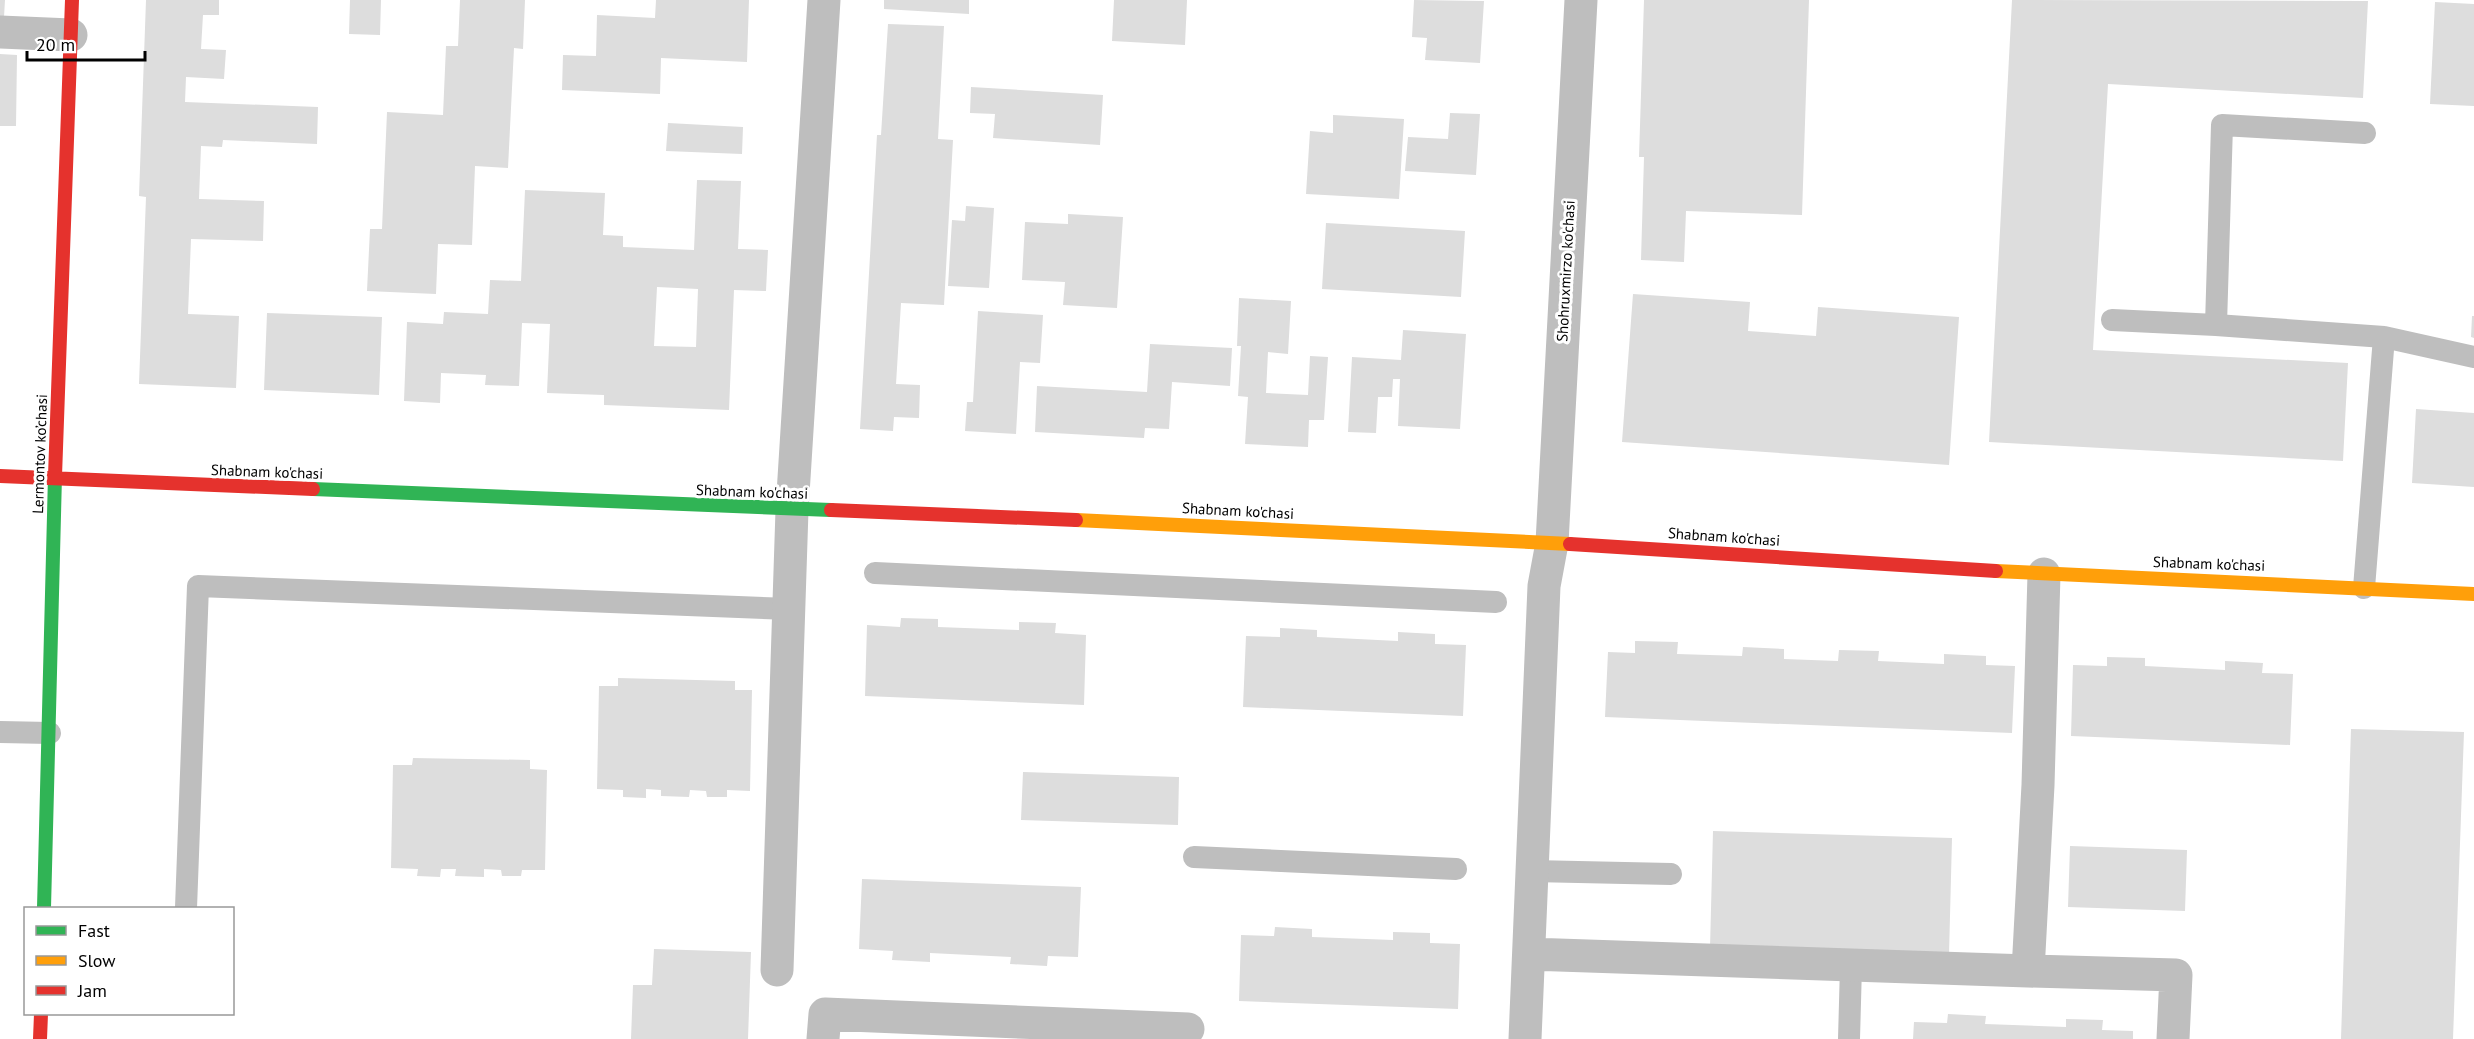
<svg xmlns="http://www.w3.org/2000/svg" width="2474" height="1039" font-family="'PT Sans',sans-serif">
<rect width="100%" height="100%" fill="#fff"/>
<path fill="#ddd" fill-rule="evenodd" d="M0,0H5L4,17H0Z
M146,0H219V15H203L201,49L226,50L224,79L186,77L185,102L318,107L317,144L223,140L222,147L201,146L199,199L264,201L263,241L191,239L188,314L239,316L236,388L139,384L146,197L139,196Z
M350,0H381L380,35L349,34Z
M460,0H525L523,49L514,48L508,168L475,166L472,245L438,244L436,294L367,291L370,229H382L387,112L443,115L446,46H458Z
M656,0H749L747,62L661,58L660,94L562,90L563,55L596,56L597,15L655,18Z
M884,0H969V14L884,9Z
M1114,0H1187L1185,45L1112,41Z
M1414,0L1484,1L1480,63L1425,60L1427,38L1412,37Z
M1644,0H1809L1802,215L1686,211L1684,262L1641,260L1644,157H1639Z
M2012,0L2368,1L2363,98L2108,84L2093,350L2348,363L2343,461L1989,442Z
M2435,2L2474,4V106L2430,104Z
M888,24L944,26L938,139L953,140L944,305L901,303L896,384L920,385L919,418L894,417L893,431L860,429L877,135H881Z
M0,54L17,55L16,126H0Z
M971,87L1103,95L1100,145L993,138L995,114L970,113Z
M1450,113L1480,114L1476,175L1405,171L1408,137L1448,139Z
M1333,115L1404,119L1399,199L1306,194L1310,131L1333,133Z
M668,123L743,127L742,154L666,151Z
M697,180L741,181L738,249L768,250L766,291L734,290L729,410L604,405V395L547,393L550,324L522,323L519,386L485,385L486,375L441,373L440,403L404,401L407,322L443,324L444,312L488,314L490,280L521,281L525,190L605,193L603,235L623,236V247L694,250ZM657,287L698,289L696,347L654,346Z
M966,206L994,208L989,288L948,286L952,220L965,221Z
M1068,214L1123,217L1117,308L1063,305L1065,282L1022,280L1025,222L1068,224Z
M1326,223L1465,231L1461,297L1322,289Z
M1633,294L1750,302L1748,331L1816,336L1818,307L1959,317L1949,465L1622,442Z
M1239,298L1291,301L1288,354L1268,352L1266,393L1308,395L1310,356L1328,357L1324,420H1309L1308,447L1245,444L1248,397L1238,396L1241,346H1237Z
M978,311L1043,315L1040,363L1020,362L1016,434L965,431L967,402H973Z
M267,313L382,317L379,395L264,390Z
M2472,316H2474V338L2471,337Z
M1403,330L1466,334L1460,429L1398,426L1400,379H1393L1392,397H1378L1376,433L1348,432L1352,357L1401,360Z
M1150,344L1232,348L1230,386L1172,382L1169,429L1145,428L1144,438L1035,432L1037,386L1147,392Z
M2416,409L2474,413V487L2412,483Z
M901,618L938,619V627L1019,630V622L1056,623L1055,633L1086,635L1084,705L865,696L867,625L900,627Z
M1280,628L1317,630V637L1398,641V632L1435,634V644L1466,645L1463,716L1243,707L1246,636L1280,637Z
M1635,641L1678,642L1677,654L1742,656L1743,647L1784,649V659L1838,661L1839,650L1879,651L1878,661L1944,664V654L1986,656V665L2015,666L2012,733L1605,717L1608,652L1635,653Z
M2107,657L2145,658V666L2225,670V661L2263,663L2262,673L2293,674L2290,745L2071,736L2073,665L2107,666Z
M618,678L735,681V690H752L750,791L727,790V797H707L706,791L690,790L689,797L661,796V790L646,789V798L623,797V790L597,789L599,686H618Z
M2351,729L2464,732L2453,1039H2341Z
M413,758L530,760V769L547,770L545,870H522L521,876H502L501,870L484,869V877L455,876L456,869H441L440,877L417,876L418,869L391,868L393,765H412Z
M1023,772L1179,777L1178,825L1021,820Z
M1713,831L1952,838L1949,955L1710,948Z
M2070,846L2187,850L2185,911L2068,907Z
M862,879L1081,887L1078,957L1048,956L1047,966L1010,964L1011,957L930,953V962L892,960L893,951L859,949Z
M1275,927L1312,929V937L1393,940V932L1430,933V943L1460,944L1458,1009L1239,1001L1241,935L1274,936Z
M654,949L751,952L748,1039H631L633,985H652Z
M1948,1014L1986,1016L1985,1024L2066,1027V1019L2103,1020L2102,1030L2133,1031V1039H1913L1914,1022L1947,1023Z"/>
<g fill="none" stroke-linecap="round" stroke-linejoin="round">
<path stroke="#bebebe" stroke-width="22" d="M2112,320L2216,325L2384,337L2474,357
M2216,325L2222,125L2365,133
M875,573L1496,602
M2364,588L2384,337
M0,732L50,733
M1194,857L1456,869
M1532,871L1671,874
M186,908L198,586L790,609
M1849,1039L1851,966"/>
<path stroke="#bebebe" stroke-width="33" d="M0,32L71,35
M1529,954L2028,971L2038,785L2044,574
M777,970L792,510L824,0
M2028,971L2176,975L2173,1039
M823,1039L825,1014L1188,1029
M1525,1039L1544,586L1552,543L1581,0"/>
<path stroke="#30b455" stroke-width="14" d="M313,489L831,510
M44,908L55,476"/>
<path stroke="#ff9f0a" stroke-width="14" d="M1076,520L1570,544
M1996,571L2474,594"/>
<path stroke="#e5322d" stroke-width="14" d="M0,476L313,489
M55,476L72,0
M831,510L1076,520
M1570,544L1996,571
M40,1039L41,1014"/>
</g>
<g text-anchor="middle" stroke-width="6" stroke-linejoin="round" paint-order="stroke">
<g font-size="15" fill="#000" stroke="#fff">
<text transform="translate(1566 271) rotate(-87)" y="5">Shohruxmirzo ko'chasi</text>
<text transform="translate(40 454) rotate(-88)" y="5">Lermontov ko’chasi</text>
<text transform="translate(267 472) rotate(2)" y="5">Shabnam ko'chasi</text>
<text transform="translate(752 492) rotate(2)" y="5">Shabnam ko'chasi</text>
<text transform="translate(1238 511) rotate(3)" y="5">Shabnam ko'chasi</text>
<text transform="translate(1724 537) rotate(4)" y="5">Shabnam ko'chasi</text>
<text transform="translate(2209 564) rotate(2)" y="5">Shabnam ko'chasi</text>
</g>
</g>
<rect x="24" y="907" width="210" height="108" fill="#ffffff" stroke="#999999" stroke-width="1.5"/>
<rect x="36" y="926" width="30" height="9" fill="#30b455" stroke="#999999" stroke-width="1.5"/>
<text x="78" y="937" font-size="18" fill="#000000">Fast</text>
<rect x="36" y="956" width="30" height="9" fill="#ff9f0a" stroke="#999999" stroke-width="1.5"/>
<text x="78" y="967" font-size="18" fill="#000000">Slow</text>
<rect x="36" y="986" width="30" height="9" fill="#e5322d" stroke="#999999" stroke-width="1.5"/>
<text x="78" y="997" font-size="18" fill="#000000">Jam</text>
<path d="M27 51v9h118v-9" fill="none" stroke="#000000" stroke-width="3"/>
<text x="36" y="51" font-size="18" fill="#000000" stroke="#ffffff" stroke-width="4.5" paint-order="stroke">20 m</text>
</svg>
